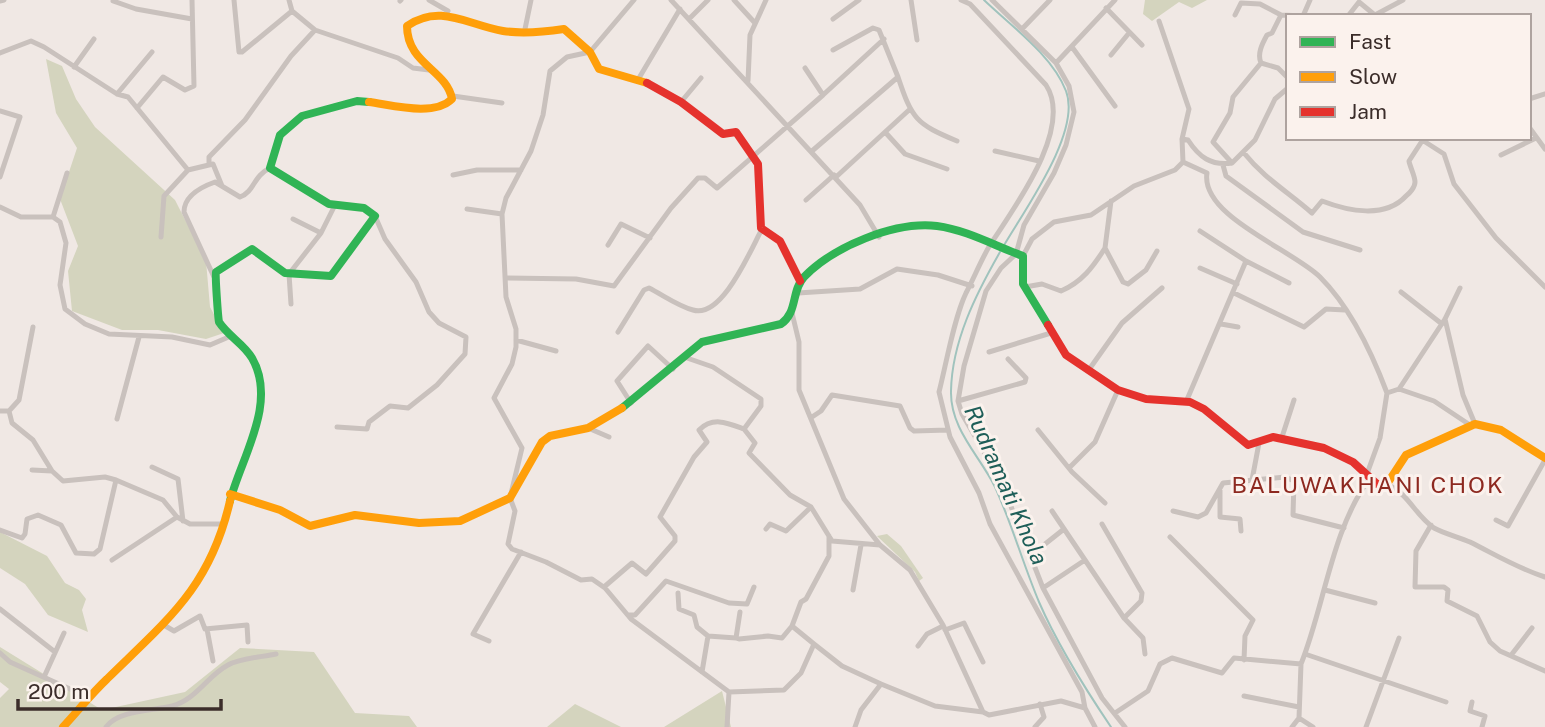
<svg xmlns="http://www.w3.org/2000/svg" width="1545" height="727" font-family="'Public Sans',sans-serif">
<rect width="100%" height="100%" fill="#f0e8e4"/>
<path fill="#d4d4be" d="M1145,0H1207L1192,8L1179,2L1152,21L1143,14Z
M46,59L62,66L76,99L95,127L175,200L206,261L210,307L224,333L206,339L158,330H122L72,311L68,271L78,246L60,199L77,148L56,113Z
M0,532L47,556L65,583L79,590L86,599L82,610L88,632L48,615L25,584L0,568Z
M887,534L901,546L923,578L919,581L915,572L877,536Z
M0,647L102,710L185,692L240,648L314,652L355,713L409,716L417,727H0V698L9,689L0,682Z
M722,691L731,727H664Z
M575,704L621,727H547Z"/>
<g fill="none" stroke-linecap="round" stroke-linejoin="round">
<path stroke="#a0c3bd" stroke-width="2" d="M984,0C1011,26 1052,55 1066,91C1082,132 1023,212 1003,247
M1000,252C976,294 952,341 951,391C950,429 980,456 995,487C1012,524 1023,564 1039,602C1058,646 1084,687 1111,727"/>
<path stroke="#c9c1bd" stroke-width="5" d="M234,0L239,52H242L292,11
M289,0L292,11L315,30
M429,0L448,11
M634,0L590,52L567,57L550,71L543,115L531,151L506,198L502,214L506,297L516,329V347L512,364L494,398L522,448L510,498L515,511L508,544L512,549L546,562L581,580L592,579L605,588L631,619L729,692L727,727
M671,0L860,205L879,237
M734,0L755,23
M911,0L917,40
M961,0L970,4L1046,85C1074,128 1014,208 990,245C981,260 974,278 966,293C954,318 946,365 939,392L950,437L979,493L990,524L1082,692L1085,708L1095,727
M992,0L1056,63L1069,86L1074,112L1066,145L1054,173L1024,225L1016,254L1001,268L986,291L964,366L958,401L962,414L1001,481L1043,588L1102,698L1125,727
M0,1L4,0
M113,1L136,9L192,19
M400,1L401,0
M1106,8L1142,45
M1235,15L1241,3L1260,4L1281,15
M1375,15L1403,0
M1348,16L1359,2L1376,16
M689,19L708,0
M833,19L859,0
M1159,21L1189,109L1182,139
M525,29L531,0
M1022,29L1050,0
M1072,47L1115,106
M833,50L873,28L879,30L898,77
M0,53L31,41L44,47L117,94L128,97L188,170L213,164L222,186
M1111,55L1129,33
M1056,63L1115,0
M1261,63L1278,68L1288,78
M74,67L94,39
M639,78L680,9
M748,81L750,35L766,0
M117,94L152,52
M823,95L884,39
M453,96L502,103
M1529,99L1545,94
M681,102L701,78
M137,108L163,77L185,90L194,86L192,0
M0,111L20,117L0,177
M1529,127L1545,149
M885,132L905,154L947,169
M1419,138L1444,154L1454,184L1496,238L1545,287
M812,151L898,77C912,119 916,124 957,141
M995,151L1039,161
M1244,153C1264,178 1288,192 1312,213L1322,201C1348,211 1385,219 1406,196C1410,193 1415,187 1415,182C1415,176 1410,167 1409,161L1422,141
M1501,155L1536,138
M1183,162L1207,173C1200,216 1293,250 1320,277C1351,308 1372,353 1387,393
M1232,163L1213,142L1230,113L1233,97L1261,63C1257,54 1262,44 1267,35L1272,33L1281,15L1303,16L1310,0
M209,164V157L245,120L291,56L315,30L398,58L413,68L429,70
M1223,165L1226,176L1303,232L1360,250
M453,175L477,170H521
M836,177L909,110
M806,200L834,175
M1111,201L1105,248L1123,282L1128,284L1146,270L1157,251
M0,207L21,217H53L60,222L66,243L60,285L65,309L85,324L109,334L172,337L210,345L231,336
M467,209L502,214
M53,217L67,173
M293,219L321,233L335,205
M1200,231L1246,261
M161,237L164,196L188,170
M608,245L621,224L650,238
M1023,256L1032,239L1054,222L1091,215L1134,186L1175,170L1183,162L1182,139L1188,140C1199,157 1211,166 1232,163L1255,140L1275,99L1288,88
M1200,268L1237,284
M214,277L184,212C184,196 201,187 215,182L240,197C255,191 253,176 270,168
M506,278L576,279L614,286L671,208L698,178H705L717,188L823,95L805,68
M1025,287L1042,284L1061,291C1082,282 1093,267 1105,248
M1401,292L1442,324
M798,293L860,289L897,269L938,275L972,286
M1234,293L1304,327L1326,309L1345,310
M291,304L289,274L321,233
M792,313L799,342V390L844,499L880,545L910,570L943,625L983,712L989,715L1061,701L1085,708
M1445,319L1463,395L1475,424
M1221,324L1238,327
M618,332L644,290L649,288C663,295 678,306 693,310C722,319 750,251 762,229
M516,340L556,351
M989,352L1051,333
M687,358L713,367L761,399V406L744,429L755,443L749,453L790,495L811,507L832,541L880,545
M1088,371L1122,323L1162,288
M1399,389L1434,401L1470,425
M958,401L1025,382L1026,378L1008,359
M1186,402L1246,261L1289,283
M631,403L617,381L648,346L673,369
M0,411H9L12,423L33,440L52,471
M9,411L19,400L33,327
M812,417L821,411L832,395L900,406L910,428L914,431L948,430
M117,419L139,337
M337,427L367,429L369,422L390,406L408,408L437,385L465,354L466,337L439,323L429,312L416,282L385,239L375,216
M588,428L609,437
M1038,430L1072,472L1105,503
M1282,437L1294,400
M152,467L178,479L183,521
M1070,467L1095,442L1118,390
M32,470L52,471L63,481L105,477L116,480
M1252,480L1259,443
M1387,484C1410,495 1414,514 1434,528C1445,534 1459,537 1470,542C1496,555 1517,568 1545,577
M1220,490V517L1240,519L1241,531
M1173,511L1198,517L1206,513L1223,483L1285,477L1294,481L1293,515L1344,528
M1496,520L1508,526L1545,460
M1431,525L1416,551L1415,587H1444L1448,590L1447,601L1477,616L1490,642L1500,651L1545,671
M766,529L770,524L786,531L811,507
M0,530L22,538L25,534L27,519L38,515L61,525L76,553L94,554L100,549L116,480L163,500L177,517
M1170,537L1253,620L1245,636L1244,660
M1030,556L1064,529
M112,560L177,517L190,524H223
M1085,560L1124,618L1141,601L1142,593L1102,524
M604,587L632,563L646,574L675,541V536L660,517L694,457L707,442L699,430C713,416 728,423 744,429
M1043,588L1085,560L1052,511
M853,590L861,545
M1325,590L1375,603
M678,593L679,609L694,615L697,627L708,636
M0,609L55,652
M740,612L736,638L739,639L768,636L782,638L792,626
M628,615H635L666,581L729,603L747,604L754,587
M1124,618L1143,638L1145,654
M162,624L174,631L200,616L205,629L247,625L248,642
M207,629L213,661
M945,630L964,623L983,662
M489,641L473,634L521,552
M814,644L792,626L801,602L806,599L829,556V536
M918,646L927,634L943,626
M0,653L10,662L90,698
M1305,654L1446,702
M1512,654L1532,628
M702,672L708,636L736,638
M44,677L64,633
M881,684L935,706L983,712
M729,692L784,690L801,673L814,644L842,666L881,684L861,710L855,727
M1244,696L1299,707
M1472,702L1470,711L1485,716L1482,727
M1115,713L1148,691L1160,664L1172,658L1222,673L1234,658L1301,664C1325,604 1331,532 1369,479L1368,471L1380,438L1387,393L1399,389L1445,319L1460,288
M1299,718L1313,727
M106,727C119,710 152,711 172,706C197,699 207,676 228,665C241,658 262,657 276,654
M1035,727L1044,717L1040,704
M1292,727L1299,718L1301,664
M1366,727L1399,638"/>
<path stroke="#30b455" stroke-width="8" d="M622,408L702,342L781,324C798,312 791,291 804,277C833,247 894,221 937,226C967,230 995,246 1023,256V284L1048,325
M230,501C241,458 278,403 252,358C244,344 228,336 219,322C218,317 215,275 216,272L252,249L285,273L331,276L375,216L364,208L329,204L270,168L280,135L302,116L357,101L369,102"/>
<path stroke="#ff9f0a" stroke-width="8" d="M369,102C392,105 434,117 452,99C447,70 407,64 407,26C440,3 468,25 503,31C523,34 544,32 564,29L590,52L599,69L647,83
M1377,484H1387L1406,455L1475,424L1501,430L1545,458
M230,494L280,510L310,526L355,515L419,523L460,521L510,498L542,442L550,436L588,428L622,408
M63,727C78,711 91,694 107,679C167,620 210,588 230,501"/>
<path stroke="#e5322d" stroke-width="8" d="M647,83L681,102L723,134L736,132L758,164L761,228L780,241L800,281
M1048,325L1066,355L1118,390L1146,399L1190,402L1204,409L1248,445L1273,437L1324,448L1353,462L1377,484"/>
</g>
<g text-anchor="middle" stroke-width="6" stroke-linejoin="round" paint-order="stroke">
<g font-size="23" font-style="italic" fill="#1e5e58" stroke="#fbf2ed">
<text transform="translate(1006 485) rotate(66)" y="8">Rudramati Khola</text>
</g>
<g font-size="23" letter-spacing="2" fill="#8d2920" stroke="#fbf2ed">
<text x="1368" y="493">BALUWAKHANI CHOK</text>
</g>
</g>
<rect x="1286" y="14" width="245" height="126" fill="#fbf2ed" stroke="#aea39f" stroke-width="2"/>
<rect x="1300" y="37" width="35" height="10" fill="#30b455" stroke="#aea39f" stroke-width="2"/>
<text x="1349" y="49" font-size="21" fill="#3b2d2a">Fast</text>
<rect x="1300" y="72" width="35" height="10" fill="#ff9f0a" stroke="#aea39f" stroke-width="2"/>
<text x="1349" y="84" font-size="21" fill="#3b2d2a">Slow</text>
<rect x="1300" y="107" width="35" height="10" fill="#e5322d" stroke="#aea39f" stroke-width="2"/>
<text x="1349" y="119" font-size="21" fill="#3b2d2a">Jam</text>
<path d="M18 699v10h203v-10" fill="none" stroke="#3b2d2a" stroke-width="3.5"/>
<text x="28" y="699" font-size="21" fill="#3b2d2a" stroke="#fbf2ed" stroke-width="5" paint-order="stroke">200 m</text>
</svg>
